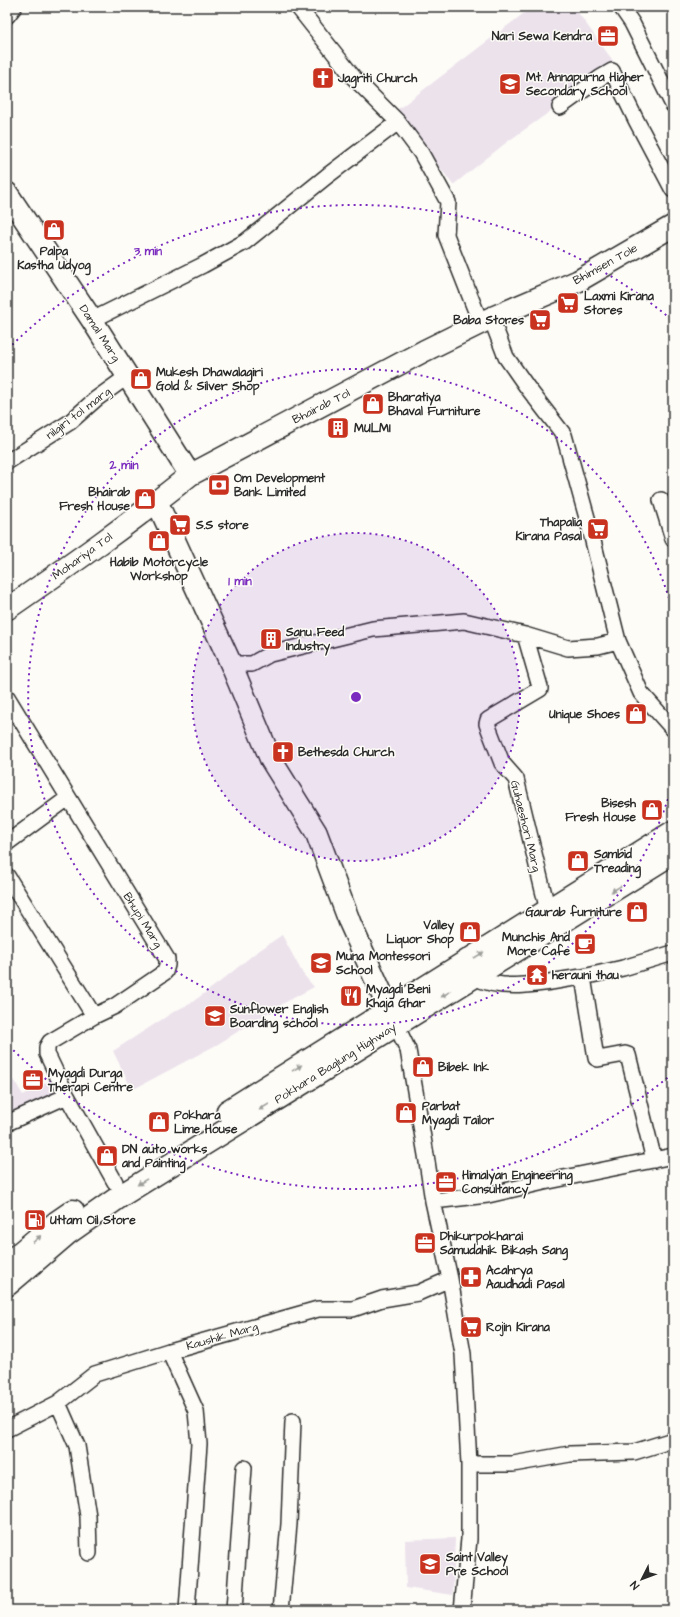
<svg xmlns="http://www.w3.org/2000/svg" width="680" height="1617" font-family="'Architects Daughter',sans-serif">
<rect width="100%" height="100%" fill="#fdfcf7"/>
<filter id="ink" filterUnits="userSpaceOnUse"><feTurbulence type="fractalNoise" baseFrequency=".025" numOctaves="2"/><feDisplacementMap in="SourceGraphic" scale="8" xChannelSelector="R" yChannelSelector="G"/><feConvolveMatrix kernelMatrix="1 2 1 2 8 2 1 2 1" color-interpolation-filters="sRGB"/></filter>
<g filter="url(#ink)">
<path fill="#ece2ec" d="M532,7H574L616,65L507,142L453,185L397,110Z
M282,935L303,974L314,987L284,1003L218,1044L132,1090L113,1051L175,1011L191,1003L221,981L254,954Z
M14,1080L23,1095L49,1081L55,1095L7,1119V1082Z
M455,1538L453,1595L406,1588L405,1540Z"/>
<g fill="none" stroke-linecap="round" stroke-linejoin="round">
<g stroke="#2b2b2b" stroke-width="18">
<path id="street" d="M298,7L354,78L398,122L421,153L448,202L446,235L481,324
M621,7L632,23L673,105
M7,16L14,7
M560,107L600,78L612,71L636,120L673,190
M491,318L506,357L527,387L564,435L589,525L618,641L641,693L673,729
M92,320L203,265L245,242L327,176L398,122
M7,462L70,422L96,399L128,376
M661,500L673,539
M525,635L540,687V689L488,720L487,724L502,763L516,779L548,911
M231,664H252L270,654L373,629L464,621L525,635L568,648L598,646L618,641
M7,697L167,959V965L165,972L115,1006L94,1016L50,1042L47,1047V1054L67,1096
M7,843L68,798
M7,876L94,1016
M474,977C507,994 548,981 583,977L596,1058L598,1059L625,1054L628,1055L654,1160
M583,977L623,968L673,953
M396,1025L408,1050L426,1155L433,1201L450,1279L463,1354L469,1464V1539L462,1610
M7,1123L67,1096L115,1182
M433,1201L488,1195L544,1182L673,1156
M169,1351L196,1411L199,1444L187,1610
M58,1403L77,1446L88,1516L89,1553
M7,1429L58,1403L95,1374L169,1351L318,1309H353L382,1299L418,1293L450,1279
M469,1464H513L570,1454L634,1452L673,1440
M234,1610L244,1468
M281,1610L289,1524L293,1421"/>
</g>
<g stroke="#2b2b2b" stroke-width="24">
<path id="secondary" d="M7,193L92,320L190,475
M157,502L231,664L271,760L316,832L350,923L396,1025
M7,609C69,566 131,523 190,475L424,351L491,318L578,281L673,226"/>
</g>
<g stroke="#2b2b2b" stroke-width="25">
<path id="highway" d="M228,1111L673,832
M7,1264L57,1222L73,1211
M7,1285L68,1233L122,1195L673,853"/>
</g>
<use href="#street" stroke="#fdfcf7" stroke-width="15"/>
<use href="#secondary" stroke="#fdfcf7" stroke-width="21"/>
<use href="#highway" stroke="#fdfcf7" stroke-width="22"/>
</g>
<defs><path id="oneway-solid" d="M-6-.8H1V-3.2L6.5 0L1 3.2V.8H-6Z"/></defs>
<g fill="#9e9e9b">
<use href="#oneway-solid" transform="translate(616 889) rotate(148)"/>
<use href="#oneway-solid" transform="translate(479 955) rotate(-32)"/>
<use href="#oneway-solid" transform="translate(446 994) rotate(148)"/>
<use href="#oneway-solid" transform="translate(297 1068) rotate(-32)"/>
<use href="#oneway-solid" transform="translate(264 1107) rotate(148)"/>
<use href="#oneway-solid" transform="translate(142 1182) rotate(148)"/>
<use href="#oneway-solid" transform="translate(37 1239) rotate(-40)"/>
</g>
</g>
<circle cx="356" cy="697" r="164" fill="#7b2cbf" fill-opacity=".12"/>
<g fill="none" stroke="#7b2cbf" stroke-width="2" stroke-dasharray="2 4">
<circle cx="356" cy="697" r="164"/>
<path d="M673 782A328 328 0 1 1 673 612"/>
<path d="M672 1074A492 492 0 0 1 8 1045M8 349A492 492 0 0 1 672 320"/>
</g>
<defs>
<g id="office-square" transform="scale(1.15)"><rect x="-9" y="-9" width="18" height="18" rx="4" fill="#c8321e" stroke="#fdfcf7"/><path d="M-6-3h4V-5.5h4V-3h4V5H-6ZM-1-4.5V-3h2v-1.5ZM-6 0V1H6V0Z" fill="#fff"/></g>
<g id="church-square" transform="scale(1.15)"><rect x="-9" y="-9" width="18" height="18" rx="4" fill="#c8321e" stroke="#fdfcf7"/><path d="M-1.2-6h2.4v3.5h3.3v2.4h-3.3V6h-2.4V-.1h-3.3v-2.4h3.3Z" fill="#fff"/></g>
<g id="school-square" transform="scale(1.15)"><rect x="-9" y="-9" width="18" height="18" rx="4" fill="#c8321e" stroke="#fdfcf7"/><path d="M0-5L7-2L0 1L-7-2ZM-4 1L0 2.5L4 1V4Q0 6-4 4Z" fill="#fff"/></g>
<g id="shop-square" transform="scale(1.15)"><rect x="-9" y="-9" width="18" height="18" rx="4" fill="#c8321e" stroke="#fdfcf7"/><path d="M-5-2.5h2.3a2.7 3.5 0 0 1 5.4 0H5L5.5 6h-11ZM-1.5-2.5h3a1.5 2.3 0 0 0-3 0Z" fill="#fff"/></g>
<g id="supermarket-square" transform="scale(1.15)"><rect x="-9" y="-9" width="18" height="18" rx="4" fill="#c8321e" stroke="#fdfcf7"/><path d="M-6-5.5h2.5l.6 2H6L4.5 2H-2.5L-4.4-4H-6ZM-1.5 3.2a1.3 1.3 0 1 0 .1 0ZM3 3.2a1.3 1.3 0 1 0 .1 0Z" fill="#fff"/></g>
<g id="building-square" transform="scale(1.15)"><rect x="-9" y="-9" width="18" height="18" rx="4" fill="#c8321e" stroke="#fdfcf7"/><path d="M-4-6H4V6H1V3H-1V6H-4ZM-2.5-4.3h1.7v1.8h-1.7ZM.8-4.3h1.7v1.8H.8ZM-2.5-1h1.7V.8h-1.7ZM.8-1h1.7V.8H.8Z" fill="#fff"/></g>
<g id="bank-square" transform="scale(1.15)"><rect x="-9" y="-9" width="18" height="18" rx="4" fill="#c8321e" stroke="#fdfcf7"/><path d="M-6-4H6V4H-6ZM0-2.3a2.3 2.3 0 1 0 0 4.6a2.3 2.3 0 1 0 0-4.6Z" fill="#fff"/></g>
<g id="cafe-square" transform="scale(1.15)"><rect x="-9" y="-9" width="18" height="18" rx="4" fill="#c8321e" stroke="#fdfcf7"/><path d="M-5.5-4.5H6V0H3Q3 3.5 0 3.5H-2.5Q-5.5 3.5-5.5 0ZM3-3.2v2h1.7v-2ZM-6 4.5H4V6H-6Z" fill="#fff"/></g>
<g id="temple-square" transform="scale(1.15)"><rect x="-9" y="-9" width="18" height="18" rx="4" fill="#c8321e" stroke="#fdfcf7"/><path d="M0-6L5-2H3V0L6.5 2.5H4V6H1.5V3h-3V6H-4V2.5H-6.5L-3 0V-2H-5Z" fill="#fff"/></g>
<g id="restaurant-square" transform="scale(1.15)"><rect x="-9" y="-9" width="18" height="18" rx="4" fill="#c8321e" stroke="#fdfcf7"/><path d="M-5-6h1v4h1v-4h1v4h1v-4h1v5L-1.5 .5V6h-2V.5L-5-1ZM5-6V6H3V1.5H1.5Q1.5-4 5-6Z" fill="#fff"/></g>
<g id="fuel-square" transform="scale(1.15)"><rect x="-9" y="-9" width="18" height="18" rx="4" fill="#c8321e" stroke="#fdfcf7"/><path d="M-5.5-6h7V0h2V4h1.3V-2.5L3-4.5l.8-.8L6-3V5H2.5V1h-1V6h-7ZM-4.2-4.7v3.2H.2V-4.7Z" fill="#fff"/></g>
<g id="pharmacy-square" transform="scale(1.15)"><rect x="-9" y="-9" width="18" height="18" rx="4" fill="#c8321e" stroke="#fdfcf7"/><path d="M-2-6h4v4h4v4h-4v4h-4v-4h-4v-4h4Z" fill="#fff"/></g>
</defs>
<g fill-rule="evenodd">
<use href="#office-square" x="608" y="36"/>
<use href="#church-square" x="323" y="78"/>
<use href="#school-square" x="510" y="84"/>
<use href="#shop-square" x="54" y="230"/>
<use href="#supermarket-square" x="568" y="303"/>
<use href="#supermarket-square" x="540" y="320"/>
<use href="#shop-square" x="141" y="379"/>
<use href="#shop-square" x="373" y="404"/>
<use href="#building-square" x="338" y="428"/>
<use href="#bank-square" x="219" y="485"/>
<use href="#shop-square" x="145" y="499"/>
<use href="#supermarket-square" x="180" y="525"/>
<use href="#supermarket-square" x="598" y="529"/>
<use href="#shop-square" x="159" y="541"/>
<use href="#building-square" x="271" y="639"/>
<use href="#shop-square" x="636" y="714"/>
<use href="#church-square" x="283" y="752"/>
<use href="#shop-square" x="652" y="810"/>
<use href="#shop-square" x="578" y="861"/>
<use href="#shop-square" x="637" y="912"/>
<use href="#shop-square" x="470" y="932"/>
<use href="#cafe-square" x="585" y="944"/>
<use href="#school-square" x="321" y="963"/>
<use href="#temple-square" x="537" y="975"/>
<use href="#restaurant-square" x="351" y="996"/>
<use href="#school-square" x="215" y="1016"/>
<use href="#shop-square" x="423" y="1067"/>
<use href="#office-square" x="33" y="1080"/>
<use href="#shop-square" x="406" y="1113"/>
<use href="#shop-square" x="159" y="1122"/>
<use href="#shop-square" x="107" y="1156"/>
<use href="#office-square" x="446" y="1182"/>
<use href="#fuel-square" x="35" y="1220"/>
<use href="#office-square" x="425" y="1243"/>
<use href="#pharmacy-square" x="471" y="1277"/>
<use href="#supermarket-square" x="471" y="1327"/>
<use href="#school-square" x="430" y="1564"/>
</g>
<g text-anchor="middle" stroke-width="3" stroke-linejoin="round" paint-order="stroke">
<g font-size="12" font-weight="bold" fill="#2b2b2b" stroke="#fdfcf7" text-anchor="start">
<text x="592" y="40" text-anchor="end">Nari Sewa Kendra</text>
<text x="526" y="81">Mt. Annapurna Higher<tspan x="526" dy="14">Secondary School</tspan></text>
<text x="338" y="82">Jagriti Church</text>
<text x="54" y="255" text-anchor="middle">Palpa<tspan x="54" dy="14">Kastha Udyog</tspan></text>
<text x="584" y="300">Laxmi Kirana<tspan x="584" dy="14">Stores</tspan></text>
<text x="524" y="324" text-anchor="end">Baba Stores</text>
<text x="156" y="376">Mukesh Dhawalagiri<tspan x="156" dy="14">Gold &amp; Silver Shop</tspan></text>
<text x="388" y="401">Bharatiya<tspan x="388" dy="14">Bhaval Furniture</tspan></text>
<text x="354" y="432">MULMI</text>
<text x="234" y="482">Om Development<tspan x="234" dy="14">Bank Limited</tspan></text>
<text x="130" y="496" text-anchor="end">Bhairab<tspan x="130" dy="14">Fresh House</tspan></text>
<text x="582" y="526" text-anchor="end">Thapalia<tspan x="582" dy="14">Kirana Pasal</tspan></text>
<text x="196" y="529">S.S store</text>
<text x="159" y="566" text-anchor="middle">Habib Motorcycle<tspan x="159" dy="14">Workshop</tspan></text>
<text x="286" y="636">Sanu Feed<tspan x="286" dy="14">Industry</tspan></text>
<text x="620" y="718" text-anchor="end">Unique Shoes</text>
<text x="298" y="756">Bethesda Church</text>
<text x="636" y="807" text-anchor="end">Bisesh<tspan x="636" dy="14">Fresh House</tspan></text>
<text x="594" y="858">Sambid<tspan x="594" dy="14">Treading</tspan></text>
<text x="622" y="916" text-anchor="end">Gaurab furniture</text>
<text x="454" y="929" text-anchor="end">Valley<tspan x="454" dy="14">Liquor Shop</tspan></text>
<text x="570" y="941" text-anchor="end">Munchis And<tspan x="570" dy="14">More Cafe</tspan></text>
<text x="336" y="960">Muna Montessori<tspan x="336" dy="14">School</tspan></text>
<text x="552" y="979">herauni thau</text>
<text x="366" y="993">Myagdi Beni<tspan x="366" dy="14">Khaja Ghar</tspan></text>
<text x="230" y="1013">Sunflower English<tspan x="230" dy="14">Boarding school</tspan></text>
<text x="438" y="1071">Bibek Ink</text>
<text x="48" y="1077">Myagdi Durga<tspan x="48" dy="14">Therapi Centre</tspan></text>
<text x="422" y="1110">Parbat<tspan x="422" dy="14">Myagdi Tailor</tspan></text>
<text x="174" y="1119">Pokhara<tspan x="174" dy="14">Lime House</tspan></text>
<text x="122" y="1153">DN auto works<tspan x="122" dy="14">and Painting</tspan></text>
<text x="462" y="1179">Himalyan Engineering<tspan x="462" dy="14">Consultancy</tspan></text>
<text x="50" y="1224">Uttam Oil Store</text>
<text x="440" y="1240">Dhikurpokharai<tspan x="440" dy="14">Samudahik Bikash Sang</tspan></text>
<text x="486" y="1274">Acahrya<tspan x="486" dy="14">Aaudhadi Pasal</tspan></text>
<text x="486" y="1331">Rojin Kirana</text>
<text x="446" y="1561">Saint Valley<tspan x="446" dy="14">Pre School</tspan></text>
</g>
<g font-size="12" fill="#2b2b2b" stroke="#fdfcf7">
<text transform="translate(605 264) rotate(-29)" y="4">Bhimsen Tole</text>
<text transform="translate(100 333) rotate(57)" y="4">Damal Marg</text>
<text transform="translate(321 406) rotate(-27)" y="4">Bhairab Tol</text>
<text transform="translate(78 413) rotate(-37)" y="4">nilgiri tol marg</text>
<text transform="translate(82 556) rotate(-36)" y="4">Mohariya Tol</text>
<text transform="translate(526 826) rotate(76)" y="4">Guhaeshori Marg</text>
<text transform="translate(143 920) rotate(58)" y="4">Bhupi Marg</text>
<text transform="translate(335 1063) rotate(-32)" y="4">Pokhara Baglung Highway</text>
<text transform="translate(222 1336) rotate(-16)" y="4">Kaushik Marg</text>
</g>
</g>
<circle cx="356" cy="697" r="6" fill="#7b2cbf" stroke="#fdfcf7" stroke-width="2"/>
<g font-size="12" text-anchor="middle" font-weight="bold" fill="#7b2cbf" stroke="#fdfcf7" stroke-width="3" stroke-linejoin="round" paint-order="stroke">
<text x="148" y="255">3 min</text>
<text x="124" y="469">2 min</text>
<text x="240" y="585">1 min</text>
</g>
<rect width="680" height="1617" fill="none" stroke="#fdfcf7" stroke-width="24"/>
<rect x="12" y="12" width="656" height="1593" fill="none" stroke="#2b2b2b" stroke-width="1.5" filter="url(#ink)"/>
<g transform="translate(642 1579) rotate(228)" stroke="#fdfcf7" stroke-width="3" paint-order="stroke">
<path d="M0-3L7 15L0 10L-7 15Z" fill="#2b2b2b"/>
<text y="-6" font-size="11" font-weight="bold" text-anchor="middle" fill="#2b2b2b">N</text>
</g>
</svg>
